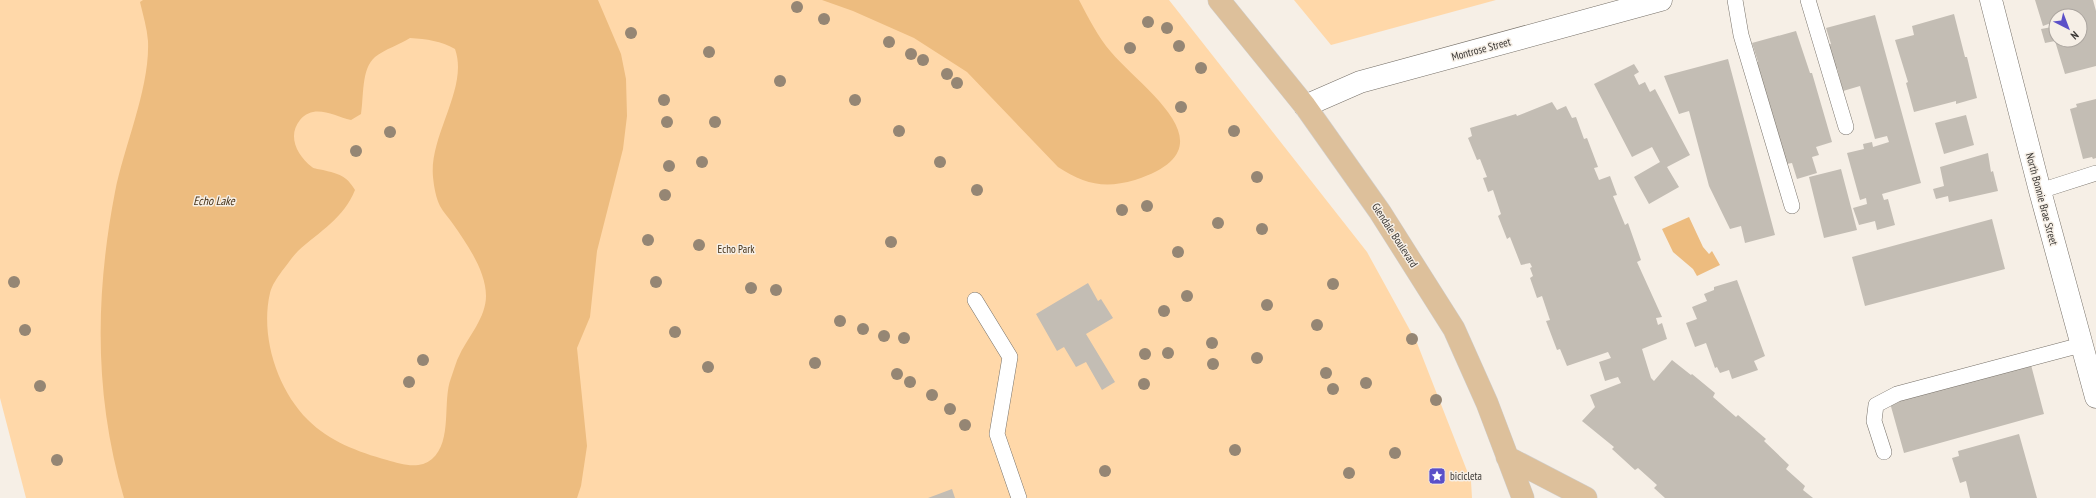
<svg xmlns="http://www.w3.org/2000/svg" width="2096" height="498" font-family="'PT Sans Narrow',sans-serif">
<rect width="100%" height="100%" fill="#f6efe6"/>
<path fill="#ffd8a9" d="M0,0H1169L1367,252L1417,343L1471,481L1472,498H26L0,398Z
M1294,0H1496L1331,45Z"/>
<path fill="#edbc7f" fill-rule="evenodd" d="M143,0H598L621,54L626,79L627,116L623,149L597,251L590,317L577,348L587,446L581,486L577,498H124C94,396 95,296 115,192C124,146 150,88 148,41C147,28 143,15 140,2ZM410,38C427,39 441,41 455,49C469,88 429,135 433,177C434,187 436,198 440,206C443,212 449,218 453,224C467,244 486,271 486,296C486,317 469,336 460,354C456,361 454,370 451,378C442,401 453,441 432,459C419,470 401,464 387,460C358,452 329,441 308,420C277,389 260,336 270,293C272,285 277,278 282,271C287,265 292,257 298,251C320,231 344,218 355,190C346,175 339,174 323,170C320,169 314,169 312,167C297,155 287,136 300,120C314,103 334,116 351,120L361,114C364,97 361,69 375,57C385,49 399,45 410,38Z
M822,0H1079C1088,17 1098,37 1111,52C1144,91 1234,148 1135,180C1104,189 1084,184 1058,167L967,72L914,38L853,11Z
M1689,217L1703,247L1709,254L1712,251L1720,265L1697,276L1693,269L1673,252L1662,229Z"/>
<path fill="#c3bdb4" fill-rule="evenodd" d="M2035,0H2093L2096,11V66L2065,74L2055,41L2045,43L2041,29L2052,27L2051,23L2043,26ZM2056,16H2080V40H2056Z
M1954,14L1965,57H1967L1977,98L1956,104V101L1914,112L1906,83L1908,82L1895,40L1914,35L1912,26Z
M1875,15L1921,183L1882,194L1884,200L1888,199L1895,225L1877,230L1875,221L1859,225L1853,208L1867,204L1866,198L1860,200L1847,153L1864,149L1863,144L1872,142L1873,147L1889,142L1887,136L1875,139L1860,86L1843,91L1837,68L1832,70L1825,46L1831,44L1826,28Z
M1796,31L1810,73H1812L1832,142L1816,147L1819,155L1812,157L1817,173L1797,179L1792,163L1786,164L1760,73L1756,74L1753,63L1758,62L1752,43Z
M1728,59L1775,235L1745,243L1741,226L1730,229L1709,186L1689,111L1679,114L1664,76Z
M1634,64L1639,72L1634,75L1639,85L1645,82L1650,92L1655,89L1690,155L1667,167L1679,187L1649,204L1634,177L1660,162L1652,147L1632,157L1594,84Z
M2096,99V158L2093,159L2092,157L2083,159L2070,109L2077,107L2076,104Z
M1552,102L1557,110L1566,106L1572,118L1576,117L1584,139L1587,138L1598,167L1594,168L1599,180L1610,176L1617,195L1613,196L1625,225L1628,223L1641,260L1637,262L1662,317L1656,318L1658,325L1662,323L1667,339L1642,349L1651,378L1654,381L1672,360L1691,375L1692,374L1715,393L1713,397L1736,417L1738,415L1766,439L1764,441L1789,465L1786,469L1805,486L1803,490L1813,498H1665L1654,488L1657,485L1638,468L1635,470L1612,449L1614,447L1582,421L1595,407L1590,395L1621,383L1618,377L1605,381L1599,362L1611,358L1608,352L1567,366L1560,349L1557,350L1546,321L1550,320L1542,296L1537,298L1530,278L1533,276L1530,268L1532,267L1530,263L1521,265L1510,237L1507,239L1498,216L1501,214L1493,190L1488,192L1483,178L1487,177L1480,159L1477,160L1468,138L1472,136L1470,128L1516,114L1517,116Z
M1966,115L1974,145L1944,154L1935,123Z
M1988,153L1991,172L1993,171L1998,191L1949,202L1948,196L1936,199L1933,189L1944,186L1940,167Z
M1841,169L1857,230L1824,238L1809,177Z
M1992,219L2005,269L1865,306L1852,257Z
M1737,280L1765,356L1754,361L1758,370L1732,379L1729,370L1720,373L1717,367L1715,368L1706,343L1695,347L1686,323L1697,319L1692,307L1707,301L1704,294L1714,290V287Z
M1088,283L1098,301L1101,299L1113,318L1086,334L1115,382L1102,390L1086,362L1076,367L1064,347L1057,351L1036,314Z
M2031,365L2044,414L1904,453L1890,403Z
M2019,434L2037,498H1970L1966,481L1960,483L1952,458L1959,456L1958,451Z
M952,489L955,498H928Z"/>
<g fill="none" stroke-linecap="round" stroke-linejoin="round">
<g stroke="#767068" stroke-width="16">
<path id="lane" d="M1735,0L1741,35L1792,206
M1808,0L1846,127
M2040,191L2096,173
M975,300L1010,357L997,434L1019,498
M1884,452L1874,421L1876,405L1897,394L2081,345"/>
</g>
<g stroke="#767068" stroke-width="23">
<path id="street" d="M1991,0L2040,191L2096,397
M1305,106L1360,82L1661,0"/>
</g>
<g stroke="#d0cfce" stroke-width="23">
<path id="primary" d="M1219,0L1305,106L1380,212L1454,329L1487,403L1523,498
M1507,457L1586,498"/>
</g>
<use href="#lane" stroke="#fff" stroke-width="15"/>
<use href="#street" stroke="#fff" stroke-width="22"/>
<use href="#primary" stroke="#ddc09b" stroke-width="22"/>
</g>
<g fill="#958674">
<circle cx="797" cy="7" r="6"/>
<circle cx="824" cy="19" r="6"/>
<circle cx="1148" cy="22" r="6"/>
<circle cx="1167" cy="28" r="6"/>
<circle cx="631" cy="33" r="6"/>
<circle cx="889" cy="42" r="6"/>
<circle cx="1179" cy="46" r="6"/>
<circle cx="1130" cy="48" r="6"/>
<circle cx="709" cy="52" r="6"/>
<circle cx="911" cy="54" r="6"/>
<circle cx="923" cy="60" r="6"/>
<circle cx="1201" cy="68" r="6"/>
<circle cx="947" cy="74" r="6"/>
<circle cx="780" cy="81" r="6"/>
<circle cx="957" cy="83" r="6"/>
<circle cx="664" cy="100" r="6"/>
<circle cx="855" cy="100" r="6"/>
<circle cx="1181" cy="107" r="6"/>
<circle cx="667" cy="122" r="6"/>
<circle cx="715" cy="122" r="6"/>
<circle cx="899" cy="131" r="6"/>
<circle cx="1234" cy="131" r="6"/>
<circle cx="390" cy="132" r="6"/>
<circle cx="356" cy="151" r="6"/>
<circle cx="702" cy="162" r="6"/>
<circle cx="940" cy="162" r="6"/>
<circle cx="669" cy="166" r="6"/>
<circle cx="1257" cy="177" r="6"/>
<circle cx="977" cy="190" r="6"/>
<circle cx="665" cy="195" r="6"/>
<circle cx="1147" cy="206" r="6"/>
<circle cx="1122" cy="210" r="6"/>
<circle cx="1218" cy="223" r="6"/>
<circle cx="1262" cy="229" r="6"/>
<circle cx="648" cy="240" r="6"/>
<circle cx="891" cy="242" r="6"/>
<circle cx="699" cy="245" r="6"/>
<circle cx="1178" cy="252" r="6"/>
<circle cx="14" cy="282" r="6"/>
<circle cx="656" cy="282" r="6"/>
<circle cx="1333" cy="284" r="6"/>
<circle cx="751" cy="288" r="6"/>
<circle cx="776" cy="290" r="6"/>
<circle cx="1187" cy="296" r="6"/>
<circle cx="1267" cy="305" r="6"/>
<circle cx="1164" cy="311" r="6"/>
<circle cx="840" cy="321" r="6"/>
<circle cx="1317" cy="325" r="6"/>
<circle cx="863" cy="329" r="6"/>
<circle cx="25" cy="330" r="6"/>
<circle cx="675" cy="332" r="6"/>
<circle cx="884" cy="336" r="6"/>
<circle cx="904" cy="338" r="6"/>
<circle cx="1412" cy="339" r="6"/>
<circle cx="1212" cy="343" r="6"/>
<circle cx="1168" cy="353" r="6"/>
<circle cx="1145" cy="354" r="6"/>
<circle cx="1257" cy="358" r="6"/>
<circle cx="423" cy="360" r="6"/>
<circle cx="815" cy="363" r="6"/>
<circle cx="1213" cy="364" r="6"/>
<circle cx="708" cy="367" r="6"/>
<circle cx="1326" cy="373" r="6"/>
<circle cx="897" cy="374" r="6"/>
<circle cx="409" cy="382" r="6"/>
<circle cx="910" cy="382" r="6"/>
<circle cx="1366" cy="383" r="6"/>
<circle cx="1144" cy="384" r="6"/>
<circle cx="40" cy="386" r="6"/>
<circle cx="1333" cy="389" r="6"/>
<circle cx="932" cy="395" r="6"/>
<circle cx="1436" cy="400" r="6"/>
<circle cx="950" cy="409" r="6"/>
<circle cx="965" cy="425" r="6"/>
<circle cx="1235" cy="450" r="6"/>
<circle cx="1395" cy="453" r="6"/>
<circle cx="57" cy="460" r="6"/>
<circle cx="1105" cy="471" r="6"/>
<circle cx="1349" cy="473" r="6"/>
</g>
<defs>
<g id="sight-square" transform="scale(0.9)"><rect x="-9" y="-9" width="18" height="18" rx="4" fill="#5b50c8" stroke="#f6efe6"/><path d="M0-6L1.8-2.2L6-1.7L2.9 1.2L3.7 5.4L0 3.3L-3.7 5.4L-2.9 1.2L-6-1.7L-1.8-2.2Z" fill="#fff"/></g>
</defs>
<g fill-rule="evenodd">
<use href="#sight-square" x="1437" y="476"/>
</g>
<g text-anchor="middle" stroke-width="3" stroke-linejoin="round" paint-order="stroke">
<g font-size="11" fill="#3a3734" stroke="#f6efe6">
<text transform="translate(1481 49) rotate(-15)" y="4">Montrose Street</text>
<text transform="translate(2042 199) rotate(75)" y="4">North Bonnie Brae Street</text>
<text transform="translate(1395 235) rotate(57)" y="4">Glendale Boulevard</text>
</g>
<g font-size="11" fill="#453116" stroke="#f6efe6">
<text x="736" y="253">Echo Park</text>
</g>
<g font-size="11" fill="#3a3734" stroke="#f6efe6" text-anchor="start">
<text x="1450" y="480">bicicleta</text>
</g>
<g font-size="12" font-style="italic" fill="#483318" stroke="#f6efe6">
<text x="214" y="205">Echo Lake</text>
</g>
</g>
<g transform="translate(2068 28) rotate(138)"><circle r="19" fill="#f6efe6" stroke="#aba59f"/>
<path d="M0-3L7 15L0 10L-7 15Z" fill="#5b50c8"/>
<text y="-6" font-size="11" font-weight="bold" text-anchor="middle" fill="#3a3734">N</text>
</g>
</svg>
